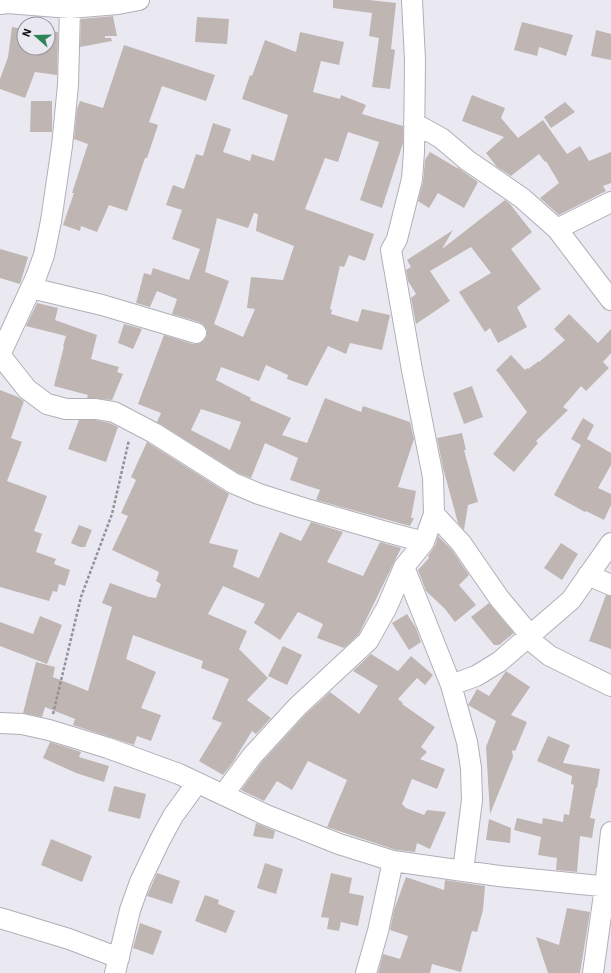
<svg xmlns="http://www.w3.org/2000/svg" width="611" height="973" font-family="'IBM Plex Sans',sans-serif">
<rect width="100%" height="100%" fill="#eae9f2"/>
<path fill="#bfb5b3" fill-rule="evenodd" d="M333,0H369L396,3L391,49L395,50L390,89L372,87L379,38L369,36L372,13L333,8Z
M113,16L117,36H105V38H111L112,41L80,47L81,19Z
M197,17L229,19L227,44L195,42Z
M522,22L573,35L566,56L539,47L537,56L514,50Z
M12,27L24,29V48H48V31L58,32L57,75L35,72L25,98L0,89V79L8,57Z
M596,30L611,34V60L591,56Z
M300,32L344,42L339,65L321,61L313,92L340,99L341,95L366,105L362,114L403,126V143L382,208L360,200L379,142L348,132L338,162L325,158L305,209L374,234L365,261L349,255L344,267L340,266L330,309L332,310L331,314L358,322L362,309L390,315L382,350L350,343L346,354L328,346L307,386L287,379L288,375L266,365L259,381L221,367L216,380L251,398L250,400L291,418L282,435L307,443L325,398L361,412L363,406L410,422L414,439L398,487L416,491L411,518H414L410,526L316,500L320,490L290,480L298,458L265,443L251,478L238,473L157,422L161,413L138,404L164,335L193,344H198L204,341L207,336V330L204,325L199,322L172,314L177,299L157,291L150,307L136,303L144,273L151,275L153,268L189,280L200,249L172,239L182,210L166,205L173,185L184,189L196,154L203,156L213,123L231,129L223,152L250,161L252,154L274,161L288,115L242,99L250,75L252,76L265,40L296,52ZM254,213L258,214L256,231L294,246L283,280L251,277L247,308L255,309L243,337L214,324L229,281L205,272L217,218L248,228ZM201,409L241,422L230,450L191,430Z
M124,45L215,75L206,101L162,86L149,122L158,125L147,158H145L127,211L109,205L97,232L81,226L80,231L63,225L74,193H72L88,144L74,139L77,109L80,101L103,108Z
M472,95L505,108L501,118L518,138L543,120L567,154L580,146L589,161L611,152V183L603,186L606,191L559,215L540,198L559,183L546,161L545,162L539,154L511,176L497,167L486,153L504,137L462,121Z
M31,101H52V132H30Z
M565,102L575,112L551,128L544,117Z
M430,152L457,168V167L478,182L464,208L438,193L429,208L418,201L423,182L425,160Z
M505,200L510,204L532,232L511,249L541,289L517,307L527,327L498,343L490,328L485,332L459,292L491,273L471,247L430,271L450,301L416,324L411,298L416,294L408,281L406,270L411,267L407,260L453,230L442,249Z
M0,249L28,257L20,284L0,278Z
M37,303L58,308L55,320L97,335L91,359L119,367L117,372L123,374L112,400L87,398L88,395L54,386L64,346H63L66,336L26,326Z
M569,314L598,343L611,329V353L603,362L609,368L586,391L581,386L563,407L568,410L536,441L538,443L514,472L493,454L527,412L501,376L496,370L511,355L525,370L527,368L528,369L539,361V362L565,340L554,329Z
M124,324L142,329L133,349L118,343Z
M472,386L483,417L464,424L453,393Z
M0,390L18,397L24,401L11,438L22,442L7,481L47,496L34,531L42,534L36,552L56,559L54,564L70,570L65,586L59,584L57,592L53,591L49,601L0,587Z
M583,418L594,425L587,439L611,453V465L598,488L611,494V505L604,520L586,511L585,512L554,495L581,445L571,439Z
M79,420H95L110,423L118,427L106,462L68,449Z
M462,433L466,450H464L478,502L468,505L464,530L458,523L443,468L437,438Z
M147,442L229,494L209,543L238,550L233,567L259,578L280,532L301,541L311,522L343,532L327,562L363,576L380,542L401,548L359,634L344,648L317,638L323,624L298,612L280,640L254,623L265,604L223,586L208,614L247,631L239,649L268,678L247,700L271,718L256,734L252,731L233,762L223,775L199,761L222,723L212,719L229,679L201,668L203,661L133,635L126,659L156,672L141,708L161,715L151,741L137,736L134,745L73,725L75,719L45,707L42,717L23,713L36,662L55,667L53,677L88,691L112,607L102,603L110,583L149,597L156,598L161,584L156,581L159,572L112,550L128,516L121,513L136,480L131,477Z
M79,525L92,530L85,547H80L71,543Z
M438,536L452,550L469,575L459,585L476,605L455,622L445,609L426,591L418,570L429,558L428,556L435,546Z
M561,543L578,554L562,580L544,568Z
M606,595L611,596V649L589,641Z
M489,603L514,633L499,645H494L471,617Z
M407,614L416,628L421,642L409,650L392,623Z
M40,616L62,625L47,664L0,646V622L33,634Z
M283,646L302,655L287,685L268,676Z
M371,654L398,671L411,656L433,675L425,685L417,678L398,699L403,703L402,704L435,727L421,747L427,752L420,759L445,769L437,789L412,779L402,804L406,808L424,815L427,810L446,812L430,849L417,843L415,852L396,850L327,827L347,780L308,761L292,790L277,781L264,801L241,790L261,763L306,714L330,692L359,714L378,686L353,671Z
M506,671L530,687L511,715L527,722L515,751L512,750L513,757L490,814L486,747L496,721L468,705L477,689L489,696Z
M548,736L570,745L563,763L600,769L597,788H596L590,818L595,819L592,838L580,836L577,872L556,870L557,858L538,855L541,837L514,830L517,818L542,824L543,818L563,822L564,814L569,815L574,785L571,784L572,776L537,761Z
M50,742L81,752L79,757L109,766L104,782L76,773L43,758Z
M114,786L146,794L140,819L108,811Z
M489,819L511,828L510,843L486,840Z
M256,823L275,831L273,839L253,836Z
M51,839L92,856L82,882L41,865Z
M265,863L283,869L276,894L257,888Z
M157,873L180,881L172,904L147,896Z
M331,873L352,878L349,893L364,896L358,926L341,922L339,931L327,929L329,918L321,917Z
M406,877L444,890L445,880L485,886L483,910L477,932L472,931L461,972L432,964L430,973H378L383,954L400,959L408,936L390,930L394,910Z
M205,895L219,900L218,904L235,911L226,933L195,921Z
M567,908L590,912L580,973H548L536,937L559,945Z
M140,923L162,931L153,955L133,948Z"/>
<g fill="none" stroke-linecap="round" stroke-linejoin="round">
<g stroke="#b0afb7" stroke-width="22">
<path id="minor" d="M0,4L7,3L70,8L118,4L139,0
M414,123L441,138L467,160L522,198L557,229L611,300
M557,229L611,202
M31,288L102,305L196,333
M0,355L27,389L47,404L66,409H96L114,412L154,433L233,483L259,494L303,508L383,531L424,542
M0,355L36,277L44,255L51,221L62,146L68,85L70,8
M434,514L461,543L499,598L530,635L535,644L550,656L611,686
M404,567L451,685L467,742L471,768L472,800L463,871
M588,575L611,585
M451,685L476,676L499,662L556,613L571,600L611,543
M0,723L22,724L49,730L108,748L179,774L266,815L339,844L393,861L499,876L611,887
M223,795L252,756L298,706L368,641L387,607L404,567L424,542L434,514L433,477L412,370L391,250L397,239L412,179L414,152L415,60L412,0
M0,918L69,939L119,958
M115,973L130,910L140,882L160,840L173,816L197,783
M366,973L378,931L393,861
M593,973L605,887L611,832"/>
</g>
<path stroke="#919197" stroke-width="2.5" stroke-dasharray="3 2" stroke-linecap="butt" d="M53,714L81,597L112,514L129,440"/>
<use href="#minor" stroke="#fff" stroke-width="20"/>
</g>
<g transform="translate(36 36) rotate(290)"><circle r="19" fill="#eae9f2" stroke="#95959b"/>
<path d="M0-3L7 15L0 10L-7 15Z" fill="#2c8458"/>
<text y="-6" font-size="11" font-weight="bold" text-anchor="middle" fill="#161619">N</text>
</g>
</svg>
